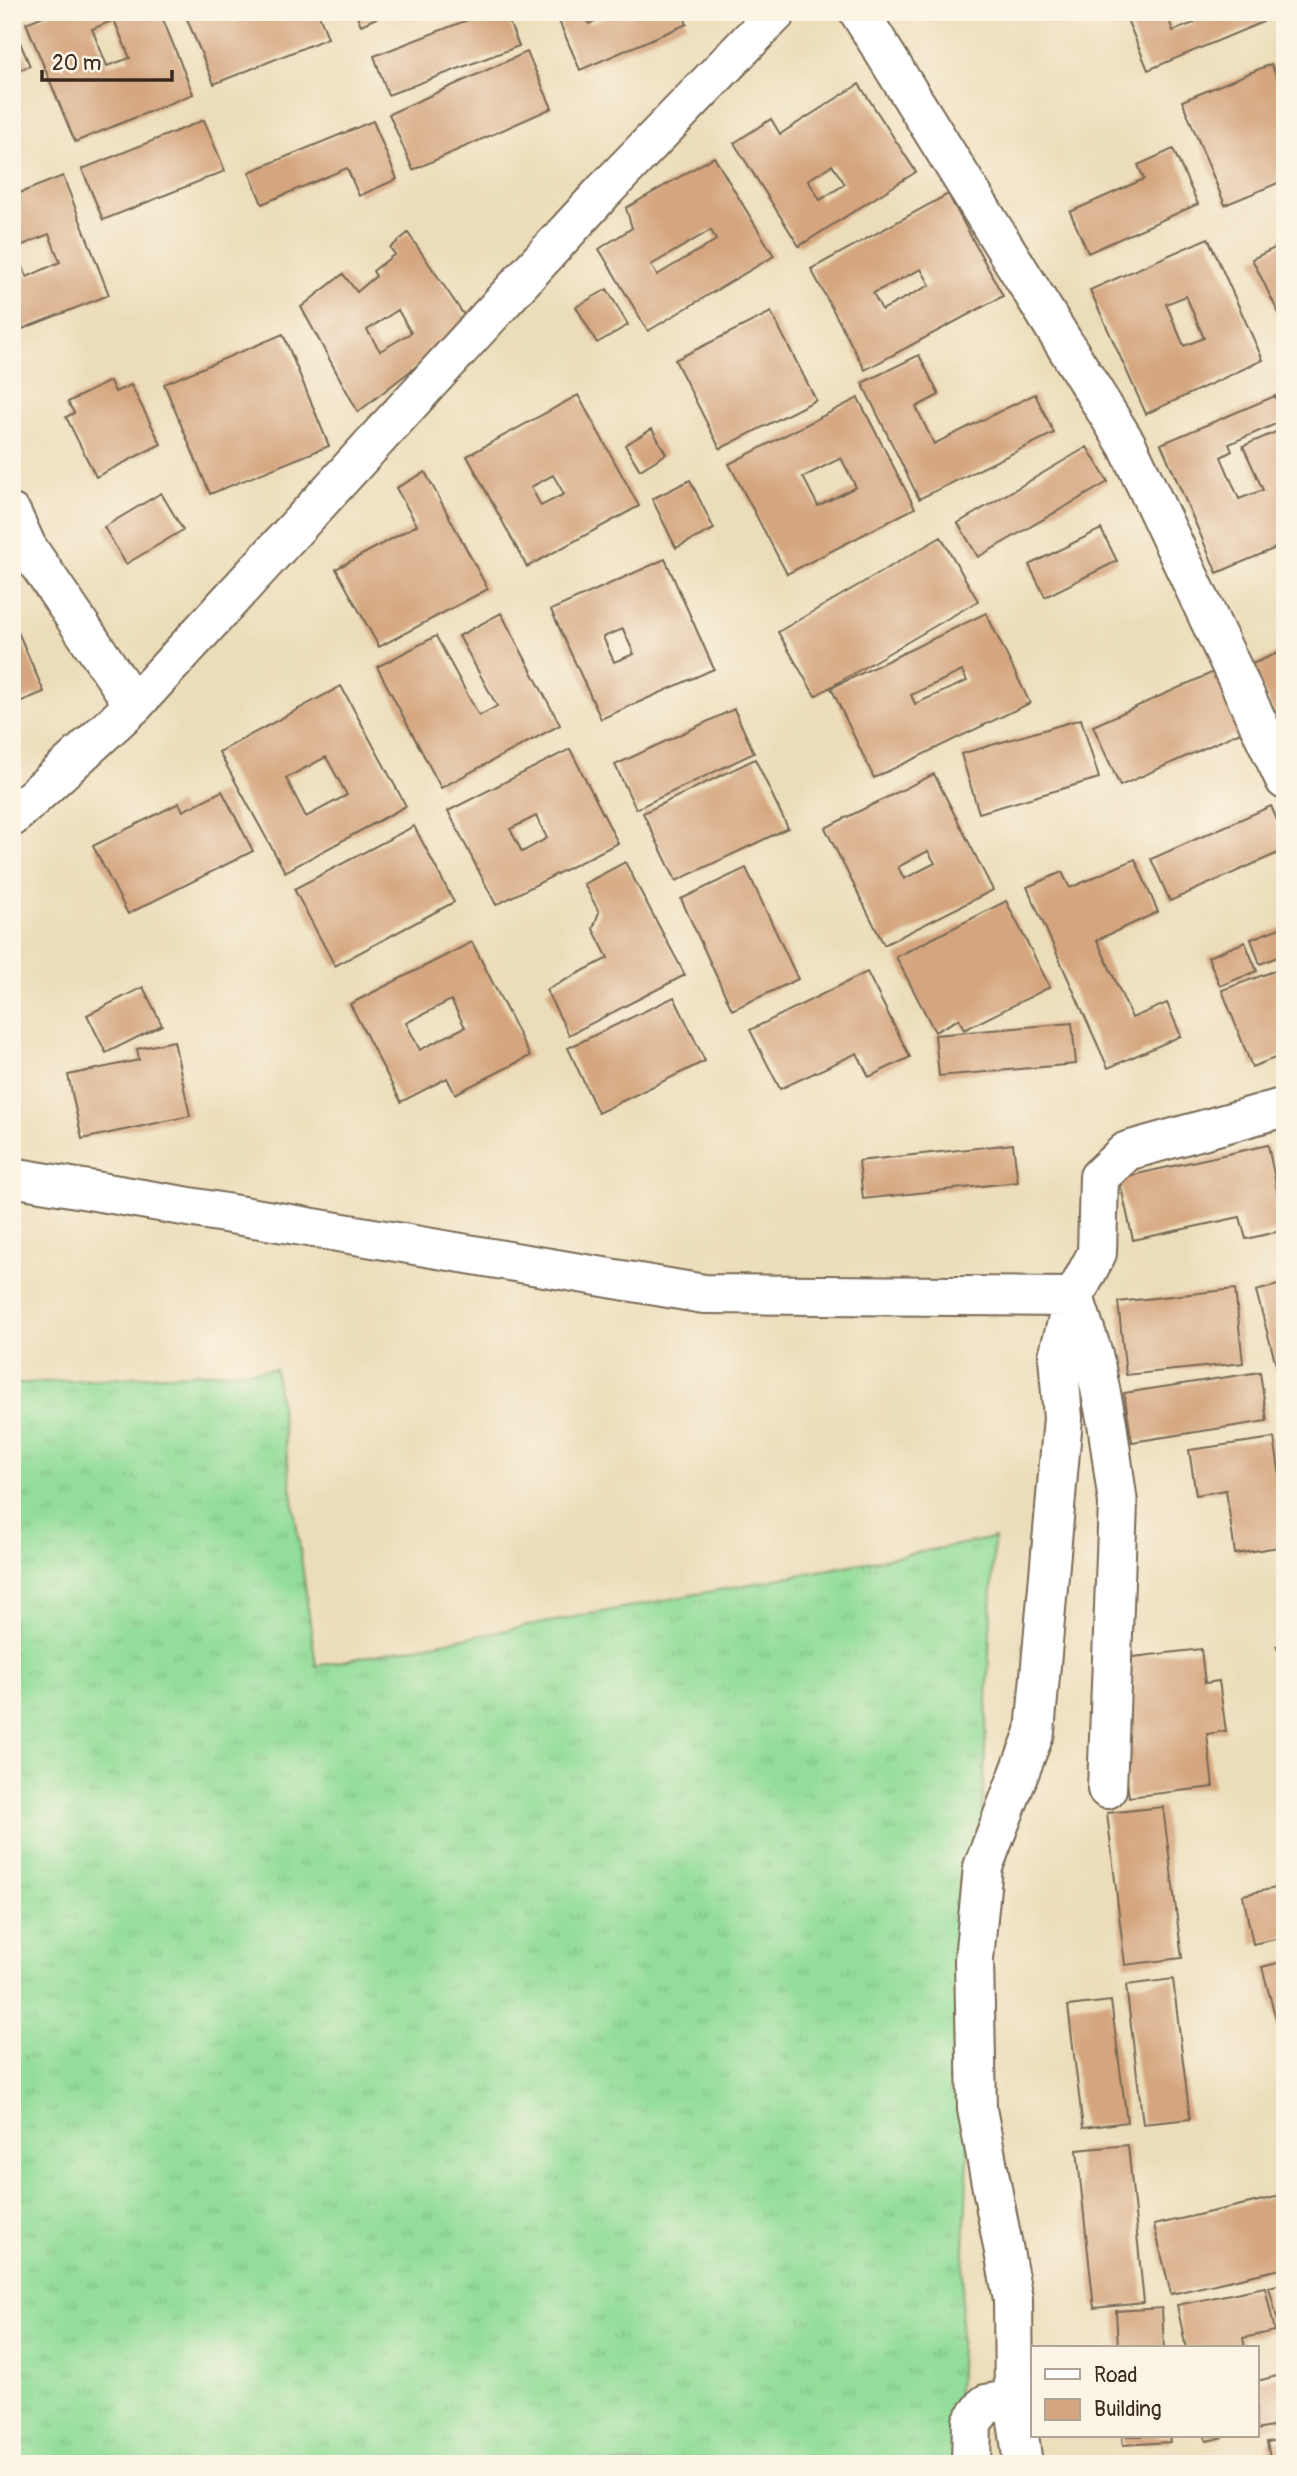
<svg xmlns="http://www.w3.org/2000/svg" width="1297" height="2476" font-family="Pangolin,sans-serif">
<defs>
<pattern id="grass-tufts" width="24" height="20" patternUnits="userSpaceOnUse" patternTransform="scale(1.75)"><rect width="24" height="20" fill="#92dd99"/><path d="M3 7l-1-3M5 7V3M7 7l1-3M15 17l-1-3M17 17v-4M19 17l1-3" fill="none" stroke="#7fbe83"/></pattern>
</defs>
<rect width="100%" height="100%" fill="#fcf5e5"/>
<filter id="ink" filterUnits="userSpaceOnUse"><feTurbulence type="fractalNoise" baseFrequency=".0143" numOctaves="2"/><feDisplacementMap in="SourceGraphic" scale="14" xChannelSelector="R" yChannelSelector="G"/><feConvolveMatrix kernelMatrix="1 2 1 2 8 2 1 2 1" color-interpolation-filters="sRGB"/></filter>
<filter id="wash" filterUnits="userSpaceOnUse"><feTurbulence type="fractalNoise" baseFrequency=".00686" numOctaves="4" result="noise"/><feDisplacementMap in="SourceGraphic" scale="28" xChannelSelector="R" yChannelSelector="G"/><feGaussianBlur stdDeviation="1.57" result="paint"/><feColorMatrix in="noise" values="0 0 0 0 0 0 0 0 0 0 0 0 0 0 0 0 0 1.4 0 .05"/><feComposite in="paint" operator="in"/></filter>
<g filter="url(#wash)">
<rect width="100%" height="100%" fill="#ecddba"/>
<path fill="url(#grass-tufts)" stroke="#66845c" stroke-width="2" d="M275,1369L316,1666L994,1538L955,2464H12V1384Z"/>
<g id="blocks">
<path fill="#d4a57e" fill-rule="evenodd" d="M53,12H160L193,94L75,142L26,23ZM114,20L130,58L107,66L92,29Z
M184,12H318L328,38L214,84Z
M355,12H390L361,25Z
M488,12H505L519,46L388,95L374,56Z
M555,12H584L589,24L616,12H682L687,24L580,70Z
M1124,12H1166L1173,31L1194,23L1191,14L1196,12H1259L1263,22L1148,70Z
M12,24L30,66L12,73Z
M527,52L552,108L413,170L389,114Z
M1271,64L1285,95V180L1225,205L1182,101Z
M859,84L916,172L799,246L734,143L771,119L780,134ZM832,165L845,184L820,200L808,180Z
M204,120L225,171L103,220L82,169Z
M373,121L397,179L359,196L347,168L262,204L249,172Z
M1173,149L1198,204L1088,253L1070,212L1144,179L1138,165Z
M714,157L774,256L648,331L599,249L632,228L626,208ZM711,230L716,240L657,275L651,265Z
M63,176L109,295L12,333V196ZM49,234L60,262L27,277L15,248Z
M948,194L1003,296L865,370L811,269ZM921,269L930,285L882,310L873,293Z
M408,233L470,324L358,412L301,307L343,274L357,292L376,276L373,271L395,254L390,248ZM398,310L411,333L380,351L367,330Z
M1208,238L1263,360L1146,414L1090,290ZM1186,296L1204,338L1184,346L1166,304Z
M1285,243V326L1252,259Z
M607,289L628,325L597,343L576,307Z
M771,312L816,400L720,449L675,360Z
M283,334L329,446L210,494L164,384Z
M919,355L939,395L916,407L934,444L1035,394L1054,433L919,499L862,383Z
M110,381L115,392L131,385L161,444L96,477L66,417L74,413L68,402Z
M578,395L639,506L527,567L467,456ZM553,475L564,494L541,506L531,487Z
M1275,396L1285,420L1229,444L1232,451L1221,457L1239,499L1263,490L1243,446L1285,428V544L1217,573L1161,444Z
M858,398L915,508L787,574L729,464ZM841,458L856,487L818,506L803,477Z
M652,429L666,454L640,470L625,445Z
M1087,447L1108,482L978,557L958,523Z
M425,472L488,589L379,647L336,569L417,525L396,488Z
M690,480L714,529L676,548L652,499Z
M161,493L183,530L126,564L104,527Z
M1101,529L1117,561L1045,597L1029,565Z
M941,537L978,601L815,696L778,632Z
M665,559L714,669L601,719L551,610ZM623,629L634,654L614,662L603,637Z
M501,613L560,725L441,788L377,667L436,636L479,716L497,706L459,636Z
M986,613L1030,703L874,778L831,688ZM962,671L967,681L915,704L911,695Z
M12,618L44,692L12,705Z
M1285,650V740L1252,664Z
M1218,670L1245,730L1120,786L1093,726Z
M341,686L406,806L285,872L219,752ZM326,757L347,795L306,817L286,778Z
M734,709L754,753L636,809L615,765Z
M1081,719L1099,778L979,813L961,754Z
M570,749L618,843L496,905L448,811ZM536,816L547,838L522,852L510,829Z
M755,759L788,828L676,881L643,813Z
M934,774L993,890L884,945L825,828ZM928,851L935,863L904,879L898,867Z
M222,791L253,851L128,914L93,846L179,803L183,811Z
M1271,806L1285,838V850L1170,901L1151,859Z
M414,826L454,902L335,966L294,889Z
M1135,859L1158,912L1097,940L1132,1018L1167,1003L1181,1036L1108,1068L1027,887L1062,872L1070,888Z
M625,862L685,975L569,1035L546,990L608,958L593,929L599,912L584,884Z
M746,868L798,979L732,1010L681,899Z
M1006,901L1050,987L964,1030L959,1019L935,1032L896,957Z
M1285,926V954L1260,964L1251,939Z
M472,942L530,1056L455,1094L447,1078L401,1102L350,1004ZM451,1000L465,1027L420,1050L406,1023Z
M1245,942L1257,971L1220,986L1208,957Z
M1285,967V1054L1252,1067L1222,990Z
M867,972L910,1057L869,1077L857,1053L780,1089L750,1030Z
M143,987L162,1025L106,1053L87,1015Z
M674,997L705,1061L598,1113L568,1048Z
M1072,1023L1076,1064L939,1076L935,1035Z
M174,1041L190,1116L82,1139L68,1075L139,1060L137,1049Z
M1013,1144L1018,1182L863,1199L859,1161Z
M1268,1145L1285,1230L1246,1239L1240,1217L1133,1240L1119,1178Z
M1285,1283V1394H1284L1256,1291Z
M1235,1289L1243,1363L1126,1375L1118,1302Z
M1260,1372L1267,1421L1132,1442L1124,1393Z
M1274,1438L1285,1507V1546L1235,1554L1226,1490L1196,1495L1189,1450Z
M1285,1642V1664L1276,1646Z
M1201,1649L1205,1683L1219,1681L1226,1731L1207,1734L1213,1787L1129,1797L1116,1694L1125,1658Z
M1163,1807L1182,1958L1125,1965L1107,1813Z
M1285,1886V1937L1253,1944L1243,1895Z
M1285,1961V2049H1284L1262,1967Z
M1173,1979L1190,2119L1143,2124L1126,1985Z
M1111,2001L1127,2122L1083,2128L1068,2006Z
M1128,2145L1144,2303L1094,2308L1077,2150Z
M1285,2195V2268L1171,2294L1154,2225Z
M1285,2283V2345H1284L1269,2287Z
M1265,2287L1275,2331L1243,2338L1245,2348H1186L1177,2305Z
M1162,2308L1164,2348H1118L1116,2311Z
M1285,2374V2424L1257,2430V2381Z
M1122,2436H1169L1170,2442L1123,2445Z
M1204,2436H1224V2437L1206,2441Z
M1285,2439V2464H1271L1267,2442Z
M1203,2456L1205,2464H1175V2463Z"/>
</g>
</g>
<g filter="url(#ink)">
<use href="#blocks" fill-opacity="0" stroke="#796955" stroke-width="2"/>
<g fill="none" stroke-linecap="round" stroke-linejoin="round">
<g stroke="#796955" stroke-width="42">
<path id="minor" d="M859,12L1127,445L1285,780
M12,514L27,547L134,705
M12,817L134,705L603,192L777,12
M12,1177L704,1294L1074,1297
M1074,1297L1093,1354L1107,1423L1118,1503L1107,1789
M971,2464L972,2422L986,2404L1014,2399
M1023,2464L1014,2399L1013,2299L977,2109L974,1959L983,1867L1035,1732L1063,1418L1058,1356L1074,1297L1097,1253L1099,1177L1127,1151L1285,1107"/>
</g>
<use href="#minor" stroke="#fff" stroke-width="38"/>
</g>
</g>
<rect width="1297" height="2476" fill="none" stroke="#fcf5e5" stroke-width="42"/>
<rect x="1031" y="2346" width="228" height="91" fill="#fcf5e5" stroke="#afa495" stroke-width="2"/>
<rect x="1045" y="2369" width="35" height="10" fill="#ffffff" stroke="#afa495" stroke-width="2"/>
<text x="1094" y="2382" font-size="21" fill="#3b2a1e">Road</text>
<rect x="1045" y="2399" width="35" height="21" fill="#d4a57e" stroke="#afa495" stroke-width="2"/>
<text x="1094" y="2416" font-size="21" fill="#3b2a1e">Building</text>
<path d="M42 70v10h130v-10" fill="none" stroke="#3b2a1e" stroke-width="3.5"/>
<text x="52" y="70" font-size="21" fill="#3b2a1e" stroke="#fcf5e5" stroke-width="5" paint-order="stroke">20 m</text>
</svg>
